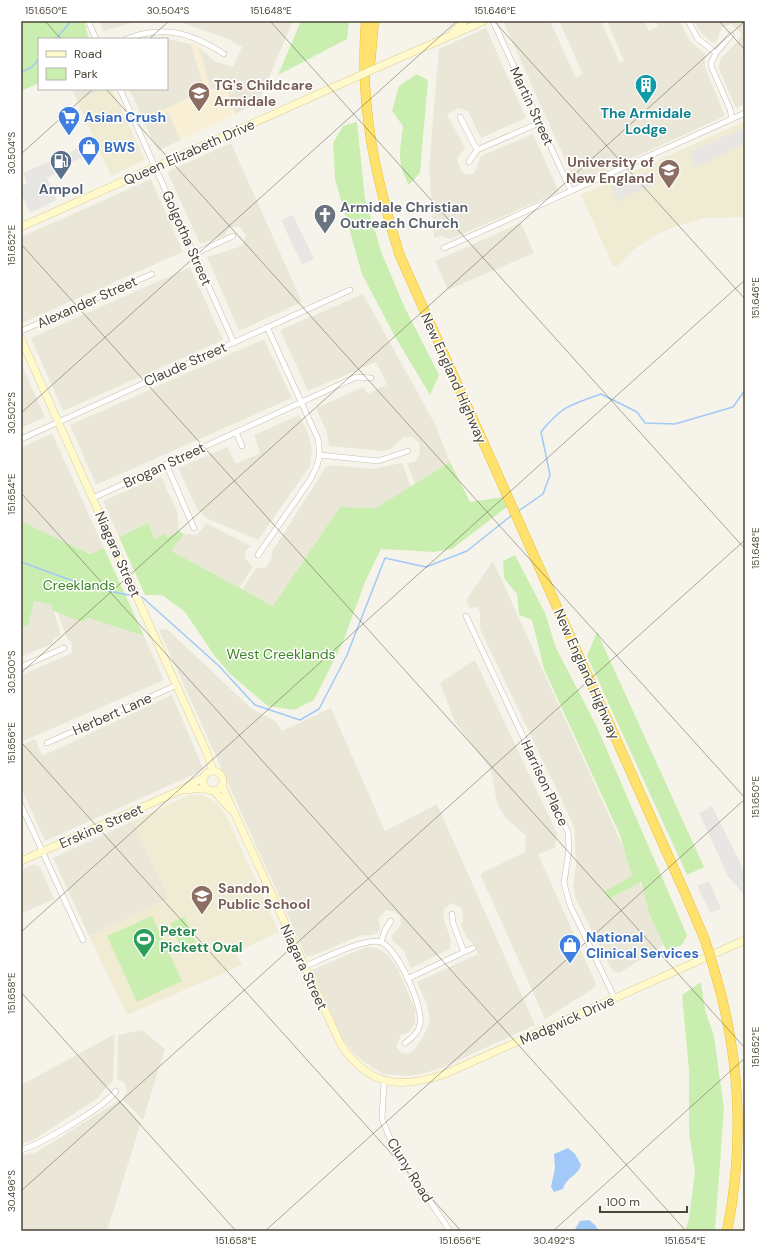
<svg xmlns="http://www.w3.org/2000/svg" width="766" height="1252" font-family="'DM Sans',sans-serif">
<rect width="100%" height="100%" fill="#f6f4ea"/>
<path fill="#ebe7d8" d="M99,21H139L103,31Z
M178,21H293L258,103L235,114L226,87L211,90L198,46L214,61L233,67L242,47L228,39Z
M503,21H550L576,78L583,74L559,21H601L620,63L624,61L607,21H645L649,31L658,26L656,21H680L689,40L705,54V67L725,116L576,184Z
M694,21H745V104L736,108L718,67L721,58L738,41L742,34L731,24L722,27L716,43L711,42L700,32Z
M486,28L526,118L481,138L468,111L458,108L447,114L465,148L457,159L461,170L465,174H474L481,156L533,134L559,192L451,239L441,236L434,238L429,167L439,49Z
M167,39L191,44L205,91L143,119L129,89H167Z
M72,89H104L77,101Z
M168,112L181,140L158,151L144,122Z
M231,143L302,302L239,331L207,257L242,246L246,235L240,227H230L224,236L200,244L168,174L169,171Z
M151,179L183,252L22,323L21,237Z
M521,223L534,253L448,290L435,261Z
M190,267L223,340L63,411L31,338Z
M363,294L435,424L450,462L415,484L407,463L416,461L420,453L419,443L412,437H404L391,449L383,451L329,446L327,433L316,408L363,387L368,394L387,384L376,362L308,391L280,330Z
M264,339L292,398L96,485L70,425Z
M21,363L45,417L21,428Z
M299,415L308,433L312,449L310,466L258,540L208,519L197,509L178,468L227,447L236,464L260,453L254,435Z
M52,433L104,548L91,554L21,521V448Z
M402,463L411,487L376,508L340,507L274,606L242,590L256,568H265L271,560L273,550L326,467L333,465L371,469Z
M161,476L178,514L179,531L166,537L165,535L155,539L148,523L119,537L103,501Z
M206,523L251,546L245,552V558L253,567L239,588L170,551L184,534L197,535Z
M493,561L667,943L619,973L613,972L576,900L573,886L576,865L574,826L480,629V612L477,607L470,608L466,600Z
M34,601L52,605L61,635L54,639L52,644L21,657V628L29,624Z
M57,611L83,622L88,618L144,636L164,680L21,742V675L72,653V644L66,636Z
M167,629L252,709L274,720L282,731L331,708L385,831L437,804L535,1025L444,1067L422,1074L407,1076L383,1074L361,1060L351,1050L343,1040L312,970L366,947L377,948L387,954L398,969L415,1009V1023L409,1032L401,1035L396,1046L401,1053L409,1054L415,1049L426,1031L430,1019L426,1002L417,982L478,954L473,943L467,939L461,925L463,917L462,909L452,903L444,909L443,917L451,940L450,949L411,968L404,951L393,941L391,936L401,925L400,916L393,911L386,910L379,918L380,931L373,935H362L314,955L306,956L159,630Z
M475,660L557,833L555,848L538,854L596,984L594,988L545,1019L480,874L525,852L526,836L505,817L497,803L491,770L455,722L440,683Z
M172,695L203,768L197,773L45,841L21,788V745L35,739L42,756Z
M133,821L169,899L89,936L53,858Z
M34,864L40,867L54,899L21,914V870Z
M142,1030L165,1049L143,1120L122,1099L127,1091L124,1082L117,1079L118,1035Z
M115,1034L113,1081L107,1086L98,1098L32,1141L21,1143V1085Z
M120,1100L141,1123L107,1231H21V1156L37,1152Z"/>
<path fill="#f9efd4" d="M191,44L198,46L211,90L226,87L235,114L181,140L168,112L144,122L143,119L205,91Z"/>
<path fill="#f0ecd3" d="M104,89H112L145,160L111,176L77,101Z
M745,121V217L704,218L671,228L654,236L633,250L617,266H613L581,195Z
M189,795H202L211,799L217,803L226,815L279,932L236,952L242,965L127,1015L89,936L169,899L133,821Z"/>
<path fill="#caeeb0" d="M21,21H84L89,39H39V83L21,91Z
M301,21H349L347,39L278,75Z
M417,74L428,80L420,173L409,185C396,162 400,152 403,126L392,111L399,86Z
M357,122L365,199L382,254L405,308L439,375L430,395L394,335L362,274L335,179L333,143L343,126Z
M450,462L470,502L503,497L507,507L452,549L434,552L381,549L365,582L343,642L314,700L294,710L268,706L230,674L214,655L185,612L162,595H145L119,537L148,523L155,539L165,534L167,537L179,531L184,534L171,551L273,606L340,507L376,508Z
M21,521L90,554L104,548L144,636L88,618L83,622L53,611L52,605L34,601L29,624L21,628Z
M515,555L545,613L556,648L596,725L687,935L682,945L666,950L650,915L641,882L608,899L604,892L632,876L620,835L544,669L532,620L519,615L517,594L504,578L503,561Z
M597,632L704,867L687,875L587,656Z
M152,916L182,981L137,1002L107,936Z
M184,917L196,942L182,949L170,923Z
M701,982L705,1010L714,1036L724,1109L715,1231H685L689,1218L695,1172L689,1132V1070L682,995Z"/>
<path fill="#e8e6e2" d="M745,127V144L696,167L690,152Z
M85,145L89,154L64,166L65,170L47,178L57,200L30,213L21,193V186L27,183L23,173Z
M647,172L653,185L617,201L611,187Z
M293,215L314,259L302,265L281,220Z
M712,806L745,873V896L728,876L699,813Z
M709,881L721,909L710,913L697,886Z"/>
<path fill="#a2c9f7" d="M568,1148L575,1154L581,1165C577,1177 567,1176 563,1189L554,1192L551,1187L555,1168L554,1154Z
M589,1220L595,1225L599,1231H574L580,1221Z"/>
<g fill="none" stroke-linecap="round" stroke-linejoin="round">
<path stroke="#a2c9f7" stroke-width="1.5" d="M56,39L71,21
M21,72L32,67L39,59
M517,512L543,494L550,475L541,432C562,406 570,405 601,394L637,412L645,423L675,424L733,407L745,390
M21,562L93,588L129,595
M142,597L218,665L255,705L300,720L319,709L347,655L385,558L426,567L467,551L512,515"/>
<g stroke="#c3beac" stroke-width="6">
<path id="street" d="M88,21L96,39
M493,21L571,191
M688,21L698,39L716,53L711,63L712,68L730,109L732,119
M126,39C164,25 190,32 224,54
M716,53L731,35
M120,89L234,343
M460,117L477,150
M469,162L477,150L539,123
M444,248L745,113
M194,254L233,236
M21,331L152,274
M236,432L242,446
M21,439L350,290
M320,455L378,461L408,451
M166,464L194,528
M93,498L356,377L371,378
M258,555L310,480C319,464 321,457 318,439L267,327
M466,616L568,832L569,849L564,883L570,905L615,999
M21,667L64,648
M47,743L177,685
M21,805L83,940
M381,942L385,930L391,921
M464,952L473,948
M304,967C319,960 366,937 381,942C398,949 424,1008 420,1025C418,1033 411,1039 405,1043
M407,979L464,952L453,923L452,914
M384,1081L382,1119L394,1148L450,1231
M21,1150C41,1144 105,1107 116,1091"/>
</g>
<g stroke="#dad196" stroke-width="8">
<path id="secondary" d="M453,32L465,21
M381,66L484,21
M21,227L334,87
M21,339L206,751L213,771
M203 781a10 10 0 1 1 20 0a10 10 0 1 1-20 0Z
M222,786L341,1045C370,1087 400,1089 445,1074L745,940
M184,790L206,788
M214,791L230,809
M21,861L181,790L204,777"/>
</g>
<g stroke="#ecbf2f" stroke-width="10">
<path id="highway" d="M366,21C359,104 375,177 400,256L684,891L705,940
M370,65L374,21
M714,969C740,1054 745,1144 727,1231"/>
</g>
<use href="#street" stroke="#fff" stroke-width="5"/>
<use href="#secondary" stroke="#fff9cc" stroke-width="7"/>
<use href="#highway" stroke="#ffe26d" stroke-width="9"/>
<g stroke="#dad196" stroke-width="8" stroke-linecap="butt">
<path id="secondary-bridge" d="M334,87L381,66"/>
</g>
<g stroke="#ecbf2f" stroke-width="10" stroke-linecap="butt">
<path id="highway-bridge" d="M705,940L714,969"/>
</g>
<use href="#secondary-bridge" stroke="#fff9cc" stroke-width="7"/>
<use href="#highway-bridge" stroke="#ffe26d" stroke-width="9"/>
</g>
<path fill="none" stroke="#4b4637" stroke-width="1" stroke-opacity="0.45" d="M45,21L61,39M270,21L745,549M494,21L745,299M719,21L745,50M149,39L169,21M106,89L745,798M21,154L93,89M21,244L745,1048M21,413L457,21M21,493L686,1231M21,673L745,21M21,742L461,1231M21,932L745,280M21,992L236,1231M21,1191L745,540M265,1231L745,799M553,1231L745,1058"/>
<defs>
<g id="building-pin" transform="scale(1.15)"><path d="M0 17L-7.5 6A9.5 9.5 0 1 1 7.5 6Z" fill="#0f9aa8" stroke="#fff"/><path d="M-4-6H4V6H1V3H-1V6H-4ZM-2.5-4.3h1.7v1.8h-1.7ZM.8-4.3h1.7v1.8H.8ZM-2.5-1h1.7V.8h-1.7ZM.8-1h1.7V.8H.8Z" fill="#fff"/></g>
<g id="school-pin" transform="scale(1.15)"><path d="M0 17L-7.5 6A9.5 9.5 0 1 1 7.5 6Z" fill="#8d6e63" stroke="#fff"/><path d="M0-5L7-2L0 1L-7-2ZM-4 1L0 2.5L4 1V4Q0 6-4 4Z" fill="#fff"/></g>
<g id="supermarket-pin" transform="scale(1.15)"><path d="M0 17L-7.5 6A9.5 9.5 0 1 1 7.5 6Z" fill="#3f7fe0" stroke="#fff"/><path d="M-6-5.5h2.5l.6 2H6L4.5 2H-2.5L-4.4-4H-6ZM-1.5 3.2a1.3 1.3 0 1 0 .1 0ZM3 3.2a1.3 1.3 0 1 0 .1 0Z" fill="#fff"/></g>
<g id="shop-pin" transform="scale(1.15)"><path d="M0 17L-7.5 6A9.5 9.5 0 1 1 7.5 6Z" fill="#3f7fe0" stroke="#fff"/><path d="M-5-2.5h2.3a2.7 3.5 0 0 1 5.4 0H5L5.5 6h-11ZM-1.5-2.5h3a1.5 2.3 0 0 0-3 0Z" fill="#fff"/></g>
<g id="fuel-pin" transform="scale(1.15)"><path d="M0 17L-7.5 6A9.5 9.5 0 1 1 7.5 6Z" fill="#5c6f8a" stroke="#fff"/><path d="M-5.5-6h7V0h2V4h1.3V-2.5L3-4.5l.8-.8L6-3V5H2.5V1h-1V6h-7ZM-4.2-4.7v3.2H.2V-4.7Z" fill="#fff"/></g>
<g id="university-pin" transform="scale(1.15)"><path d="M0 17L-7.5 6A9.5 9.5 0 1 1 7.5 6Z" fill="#8d6e63" stroke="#fff"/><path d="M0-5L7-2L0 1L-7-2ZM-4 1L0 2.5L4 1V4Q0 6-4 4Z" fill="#fff"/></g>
<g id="church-pin" transform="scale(1.15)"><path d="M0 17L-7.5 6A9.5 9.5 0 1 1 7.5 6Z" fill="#6b7280" stroke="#fff"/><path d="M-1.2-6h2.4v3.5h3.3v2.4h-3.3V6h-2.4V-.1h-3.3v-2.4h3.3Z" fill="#fff"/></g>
<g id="stadium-pin" transform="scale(1.15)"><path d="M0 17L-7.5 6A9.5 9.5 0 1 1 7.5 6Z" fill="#2e9e5b" stroke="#fff"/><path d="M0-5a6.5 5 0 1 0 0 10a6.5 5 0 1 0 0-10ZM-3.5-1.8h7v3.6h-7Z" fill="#fff"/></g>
</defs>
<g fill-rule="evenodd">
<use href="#building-pin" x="646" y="85"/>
<use href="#school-pin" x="199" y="93"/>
<use href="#supermarket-pin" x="69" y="117"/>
<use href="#shop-pin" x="89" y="147"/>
<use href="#fuel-pin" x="61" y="161"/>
<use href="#university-pin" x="669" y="170"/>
<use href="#church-pin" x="325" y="215"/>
<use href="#school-pin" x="202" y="896"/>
<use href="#stadium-pin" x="144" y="939"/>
<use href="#shop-pin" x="570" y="945"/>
</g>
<g text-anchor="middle" stroke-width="3" stroke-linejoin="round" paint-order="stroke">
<g font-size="14" font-weight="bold" fill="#785e54" stroke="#fff" text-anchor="start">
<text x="214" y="90">TG's Childcare<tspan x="214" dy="16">Armidale</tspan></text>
<text x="654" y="167" text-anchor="end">University of<tspan x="654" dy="16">New England</tspan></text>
<text x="218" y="893">Sandon<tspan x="218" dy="16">Public School</tspan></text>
</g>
<g font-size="14" fill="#4b4637" stroke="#fff">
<text transform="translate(532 106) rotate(65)" y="5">Martin Street</text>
<text transform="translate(189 152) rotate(-24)" y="5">Queen Elizabeth Drive</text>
<text transform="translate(187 238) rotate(66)" y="5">Golgotha Street</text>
<text transform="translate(87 302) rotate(-24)" y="5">Alexander Street</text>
<text transform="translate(185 364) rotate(-24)" y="5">Claude Street</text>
<text transform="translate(454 378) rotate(66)" y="5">New England Highway</text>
<text transform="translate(164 465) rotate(-25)" y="5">Brogan Street</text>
<text transform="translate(118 554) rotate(66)" y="5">Niagara Street</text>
<text transform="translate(587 674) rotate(66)" y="5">New England Highway</text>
<text transform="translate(112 714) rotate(-24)" y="5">Herbert Lane</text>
<text transform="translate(545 783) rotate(65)" y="5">Harrison Place</text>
<text transform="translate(101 826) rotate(-24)" y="5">Erskine Street</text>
<text transform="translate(304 967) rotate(65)" y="5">Niagara Street</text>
<text transform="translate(567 1020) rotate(-24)" y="5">Madgwick Drive</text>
<text transform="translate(410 1170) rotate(58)" y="5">Cluny Road</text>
</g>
<g font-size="14" font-weight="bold" fill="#0d838f" stroke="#fff">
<text x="646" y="118">The Armidale<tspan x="646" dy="16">Lodge</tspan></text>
</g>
<g font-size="14" font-weight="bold" fill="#366cbe" stroke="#fff" text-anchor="start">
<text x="84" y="122">Asian Crush</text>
<text x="104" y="152">BWS</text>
<text x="586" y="942">National<tspan x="586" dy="16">Clinical Services</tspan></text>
</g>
<g font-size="14" font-weight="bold" fill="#4e5e75" stroke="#fff">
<text x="61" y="194">Ampol</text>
</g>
<g font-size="14" font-weight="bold" fill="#5b616d" stroke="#fff" text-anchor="start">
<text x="340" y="212">Armidale Christian<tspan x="340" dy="16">Outreach Church</tspan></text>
</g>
<g font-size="14" fill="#3b8424" stroke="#fff">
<text x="79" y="590">Creeklands</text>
<text x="281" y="659">West Creeklands</text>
</g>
<g font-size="14" font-weight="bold" fill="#27864d" stroke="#fff" text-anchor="start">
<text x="160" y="936">Peter<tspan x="160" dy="16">Pickett Oval</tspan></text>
</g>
</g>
<rect width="766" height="1252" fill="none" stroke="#ffffff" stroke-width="44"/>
<rect x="38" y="38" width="130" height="52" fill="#ffffff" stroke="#b7b5af"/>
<rect x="46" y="51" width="20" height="6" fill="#fff9cc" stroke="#b7b5af"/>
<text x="74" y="58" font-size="12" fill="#4b4637">Road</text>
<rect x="46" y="68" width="20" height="12" fill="#caeeb0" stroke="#b7b5af"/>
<text x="74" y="78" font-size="12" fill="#4b4637">Park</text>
<path d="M600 1206v6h87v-6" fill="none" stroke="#4b4637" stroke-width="2"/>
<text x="606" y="1206" font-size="12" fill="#4b4637" stroke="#ffffff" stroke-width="3" paint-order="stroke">100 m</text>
<rect x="22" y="22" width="722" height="1208" fill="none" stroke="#4b4637" stroke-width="1.5"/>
<g font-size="10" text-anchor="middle" fill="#4b4637">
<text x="46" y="14">151.650°E</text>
<text x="168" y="14">30.504°S</text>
<text x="271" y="14">151.648°E</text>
<text x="495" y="14">151.646°E</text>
<text transform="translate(11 153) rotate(-90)" y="4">30.504°S</text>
<text transform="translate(11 245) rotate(-90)" y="4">151.652°E</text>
<text transform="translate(755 298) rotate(-90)" y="4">151.646°E</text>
<text transform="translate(11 413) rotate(-90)" y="4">30.502°S</text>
<text transform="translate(11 494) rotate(-90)" y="4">151.654°E</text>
<text transform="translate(755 548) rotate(-90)" y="4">151.648°E</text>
<text transform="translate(11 672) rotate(-90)" y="4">30.500°S</text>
<text transform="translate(11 743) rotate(-90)" y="4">151.656°E</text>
<text transform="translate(755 797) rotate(-90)" y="4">151.650°E</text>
<text transform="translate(11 993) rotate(-90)" y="4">151.658°E</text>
<text transform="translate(755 1047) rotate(-90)" y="4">151.652°E</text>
<text transform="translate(11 1191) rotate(-90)" y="4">30.496°S</text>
<text x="236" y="1244">151.658°E</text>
<text x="460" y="1244">151.656°E</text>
<text x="554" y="1244">30.492°S</text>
<text x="685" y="1244">151.654°E</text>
</g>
</svg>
